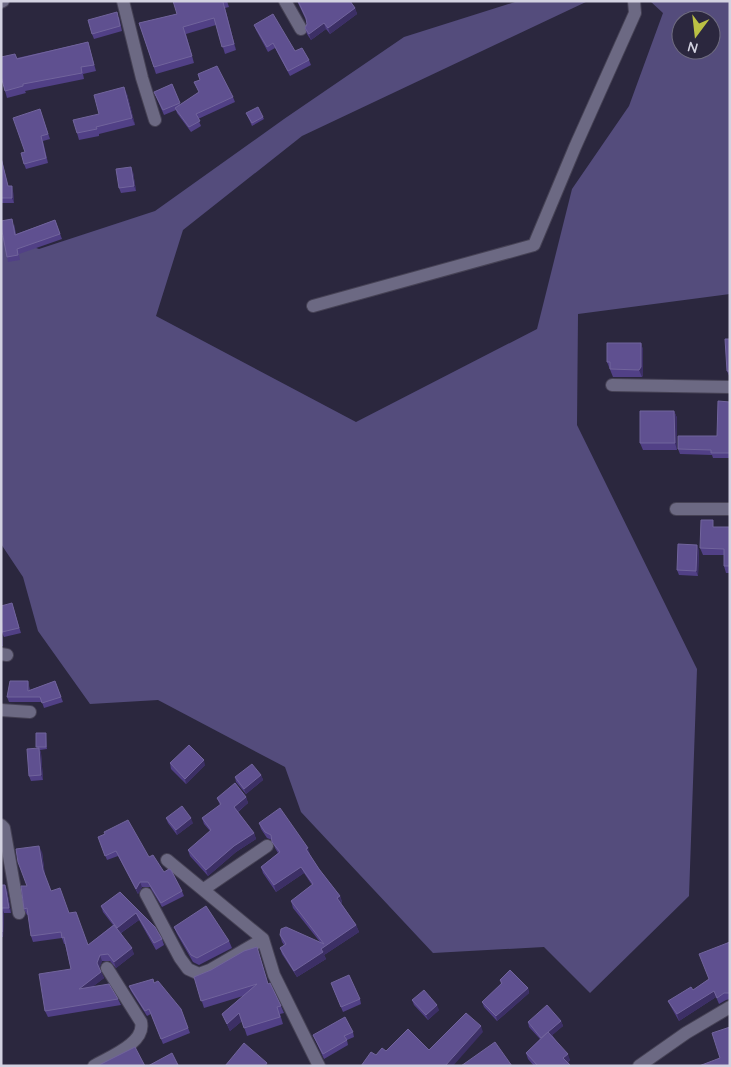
<svg xmlns="http://www.w3.org/2000/svg" width="731" height="1067" font-family="Quicksand,sans-serif">
<rect width="100%" height="100%" fill="#2b273e"/>
<path fill="#544c7c" fill-rule="evenodd" d="M518,1H588L302,136L183,230L156,316L356,422L537,329L572,189L629,106L663,13L650,1H730V294L578,314L577,425L697,669L689,896L590,993L544,947L433,953L301,812L285,767L158,700L90,704L38,631L23,577L1,544V235L39,249L155,211L284,119L404,37ZM681,20H711V50H681Z"/>
<g fill="none" stroke-linecap="round" stroke-linejoin="round">
<g stroke="#464255" stroke-width="14">
<path id="minor" d="M123,1L142,78L155,120
M285,1L301,29
M1,2L3,1
M313,306L534,245L575,147L635,13L634,1
M612,385L730,387
M676,509H730
M1,654L7,655
M1,710L30,712
M1,825L4,828L19,913
M167,860L263,939L274,975L319,1066
M204,889L267,846
M146,894L180,958L188,969L199,974L210,970L263,939
M94,1066C109,1057 146,1043 141,1022L107,968
M639,1066L686,1033L730,1007"/>
</g>
<use href="#minor" stroke="#6c6983" stroke-width="12"/>
</g>
<path fill="#514086" d="M173,1H227L229,7L225,8L236,50L225,54L216,25L186,34L194,63L156,74L139,23L177,14Z
M297,1H350L355,8L357,14L330,34L326,29L311,40L307,34L305,28L307,24L306,20Z
M119,17L122,31L94,39L92,34Z
M254,25L309,60L311,65L290,76L275,48L268,52L256,30Z
M88,42L96,71L83,74L84,79L25,91L26,93L7,98L5,91L17,58Z
M194,82L233,97L235,102L198,119L201,126L191,132L177,113L176,110L164,115L154,92L172,84L180,105L199,92Z
M127,94L135,125L99,134V136L79,140L77,133L99,114Z
M40,109L50,139L43,141L48,163L26,169L24,164L25,152Z
M247,115L263,117L264,119L252,126Z
M1,156L8,186L13,191L14,203H1Z
M133,172L136,191L121,193L119,188Z
M55,220L62,239L19,254L20,260L8,262L7,257L14,224L16,234Z
M730,339V378L727,371Z
M641,343L643,350V375L642,377H613L607,362Z
M730,402V458H713L712,455L680,454L678,449L717,436Z
M674,411L677,418V450H643L640,443Z
M715,527H730V573H726L724,566V555H703L700,548Z
M699,550L698,576L679,575L677,570Z
M12,603L21,633L4,637L2,633L3,646H1V630Z
M28,681L29,686L30,690L55,681L63,702L44,708L42,702H9L7,697Z
M46,733V735L47,749L40,750L41,753L43,780L31,781L29,776L37,748Z
M170,763L205,765L186,784L171,769Z
M261,775L263,780L246,794L236,782L235,777Z
M246,797L248,803L238,812L254,833L256,839L236,852L208,876L190,856L188,850L210,831L204,824L202,818L220,805L217,798Z
M166,818L193,823L177,835L168,823Z
M259,823L310,854V855L319,869L340,896L342,902L341,903L356,925L359,932L324,955L326,959L297,977L282,954L280,948L284,945L282,942L280,935L320,942L293,908L291,901L312,885L304,873L276,892L263,873L261,867L278,853L275,848L272,840L267,838L261,829Z
M98,837L149,857L182,891L184,896L162,907L150,887H142L138,894L118,856L107,860Z
M42,852L45,876L51,891L69,913L88,945L113,925L103,912L101,906L120,892L162,939L164,945L156,950L139,920L121,933L134,954L116,968L110,961H102L99,968L104,978L92,987L118,999L121,1005L48,1017L45,1011L71,969L65,944H64L62,938L33,942L31,936L28,915H27L24,909L27,886Z
M1,885L7,890L11,913H4L3,937H1Z
M174,927L229,941L232,948L199,965L193,962L177,934Z
M730,942V999L726,1000L719,1004L716,997L679,1021L671,1007L668,1001L693,990L709,979Z
M194,977L269,984L281,1006L284,1013L280,1014L283,1024L247,1036L242,1021L230,1031L222,1014L243,996L204,1008Z
M500,980L528,988L529,993L497,1021L484,1007L482,1002L501,984Z
M154,983L181,1009L190,1033L163,1044L151,1014L147,1016L131,991L129,986Z
M333,988L360,999L361,1004L343,1012Z
M412,1000L439,1010L428,1020L414,1005Z
M561,1021L563,1026L552,1035L570,1060L568,1062L571,1066H534L528,1059L526,1053L540,1039L529,1027L528,1022Z
M353,1032L354,1037L347,1040L348,1045L324,1059L313,1035Z"/>
<path fill="#3c2f65" d="M223,2L225,8L236,50L234,44Z
M355,8L357,14L330,34L328,28Z
M324,23L326,29L311,40L309,34Z
M124,87L127,94L135,125L132,118Z
M131,167L133,172L136,191L134,186Z
M12,186L13,191L14,203L12,198Z
M641,343L643,350V375L642,377L639,370Z
M674,411L677,418V450L675,443Z
M697,545L699,550L698,576L696,571Z
M1,630L2,633L3,646L1,642Z
M28,681L29,686L30,696L28,691Z
M39,748L41,753L43,780L41,775Z
M204,760L205,765L186,784L185,779Z
M261,775L263,780L246,794L244,789Z
M246,797L248,803L236,813L234,807Z
M191,818L193,823L177,835L176,830Z
M254,833L256,839L236,852L208,876L206,870L234,846Z
M39,846L42,852L45,876L43,870Z
M308,848L310,854L308,856L306,849Z
M301,867L304,873L276,892L274,885Z
M140,882L142,887L138,894L136,889Z
M5,885L7,890L11,913L9,908Z
M340,896L342,902L339,904L337,898Z
M2,908L4,913L3,937L2,932Z
M136,913L139,920L119,934L117,928Z
M356,925L359,932L324,955L326,959L297,977L294,971L321,949Z
M132,948L134,954L116,968L114,962Z
M100,955L102,961L99,969L97,963Z
M101,972L104,978L81,996L79,989Z
M528,988L529,993L497,1021L496,1016Z
M714,991L716,997L679,1021L677,1014Z
M437,1005L439,1010L428,1020L426,1015Z
M239,1013L242,1021L230,1031L227,1024Z
M561,1021L563,1026L543,1043L541,1038Z
M481,1026L483,1032L453,1066H445Z
M568,1054L570,1060L566,1064L563,1058Z"/>
<path fill="#5f5090" stroke="#71649c" d="M173,1H224L223,2L234,44L222,47L214,18L183,27L192,56L154,67L139,23L177,14Z
M298,1H350L355,8L328,28L324,23L309,34L305,28L307,24L306,18Z
M117,12L120,26L92,34L88,20Z
M273,14L295,51L302,48L309,60L288,71L273,43L267,47L254,25Z
M88,42L94,65L81,67L82,73L23,84V86L5,91L1,76V57L15,54L17,59Z
M217,66L233,97L196,114L200,121L189,127L175,108L199,92L194,82L200,80L198,74Z
M172,84L180,103L163,110L154,92Z
M124,87L132,118L96,127L97,129L77,133L73,120L99,114L94,95Z
M258,107L263,117L252,123L246,113Z
M40,109L48,134L41,136L46,158L24,164L21,153L25,152L13,118Z
M1,158L8,186H12V198H1Z
M131,167L134,186L119,188L116,169Z
M12,219L15,235L55,220L60,234L17,249L18,255L7,257L1,226V221Z
M725,339H730V371H727Z
M607,343H641V367L639,370L610,369V362H607Z
M718,401L730,402V453H711V450L678,449V436H717Z
M640,411H674L675,443H640Z
M701,520H713V527H730V566H724V549L700,548Z
M678,544L697,545L696,571L677,570Z
M12,603L19,628L2,632L1,606Z
M10,681H28V691L55,681L61,697L42,703L40,697H7Z
M36,733H46V747H36Z
M189,745L204,760L185,779L170,763Z
M39,748L41,775L29,776L27,749Z
M252,764L261,775L244,789L235,777Z
M235,783L246,797L234,807L254,833L234,846L206,870L188,850L211,830L202,818L221,804L217,798Z
M182,806L191,818L176,830L166,818Z
M280,808L308,848L306,849L319,869L340,896L337,898L356,925L321,949L323,952L294,971L280,948L286,944L280,935L281,929L286,927L324,944L291,901L313,884L301,867L274,885L261,867L280,852L272,842L271,835L265,832L259,823Z
M128,820L149,857L153,855L164,872L169,869L171,870L182,891L161,903L148,882H140L136,889L116,851L105,856L98,837L105,834L104,832Z
M39,846L43,870L51,891L60,888L69,913L76,912L88,945L114,925L132,948L114,962L108,954L100,955L97,963L101,972L79,989L109,984L118,999L45,1011L39,974L71,969L64,937L62,938L61,932L31,936L27,908L24,909L21,886H27L18,862L16,849Z
M1,885H5L9,908H2V932Z
M120,892L155,927L162,939L154,943L136,913L117,928L101,906Z
M206,906L229,941L197,958L191,955L174,927Z
M730,942V993H724L717,998L714,991L677,1014L668,1001L691,987L693,990L709,979L699,954Z
M257,947L268,984L270,983L281,1006L277,1007L280,1017L244,1028L239,1013L227,1024L222,1014L257,984L201,1001L194,977L211,970L244,951Z
M510,970L528,988L496,1016L482,1002L502,983L500,980Z
M349,975L360,999L341,1007L331,983Z
M153,979L154,983L158,981L181,1009L188,1028L161,1039L149,1009L145,1011L129,986Z
M424,990L437,1005L426,1015L412,1000Z
M547,1005L561,1021L541,1038L528,1022Z
M466,1013L481,1026L445,1066H361L371,1052L376,1055L382,1048L386,1051L408,1029L429,1050Z
M345,1017L353,1032L344,1036L347,1040L323,1054L313,1035Z
M730,1027V1066H699L720,1058L712,1033Z
M548,1032L568,1054L563,1058L571,1066H538L526,1053Z
M495,1042L512,1066H461Z
M244,1043L267,1063L265,1066H225Z
M135,1047L145,1066H97Z
M172,1053L178,1065L176,1066H148Z"/>
<rect width="731" height="1067" fill="none" stroke="#d3d2e1" stroke-width="5"/>
<g transform="translate(696 35) rotate(195)"><circle r="24" fill="#2b273e" stroke="#6e6b7f"/>
<path d="M0-4L9 19L0 12L-9 19Z" fill="#bbc044"/>
<text y="-8" font-size="14" font-weight="bold" text-anchor="middle" fill="#d3d2e1">N</text>
</g>
</svg>
